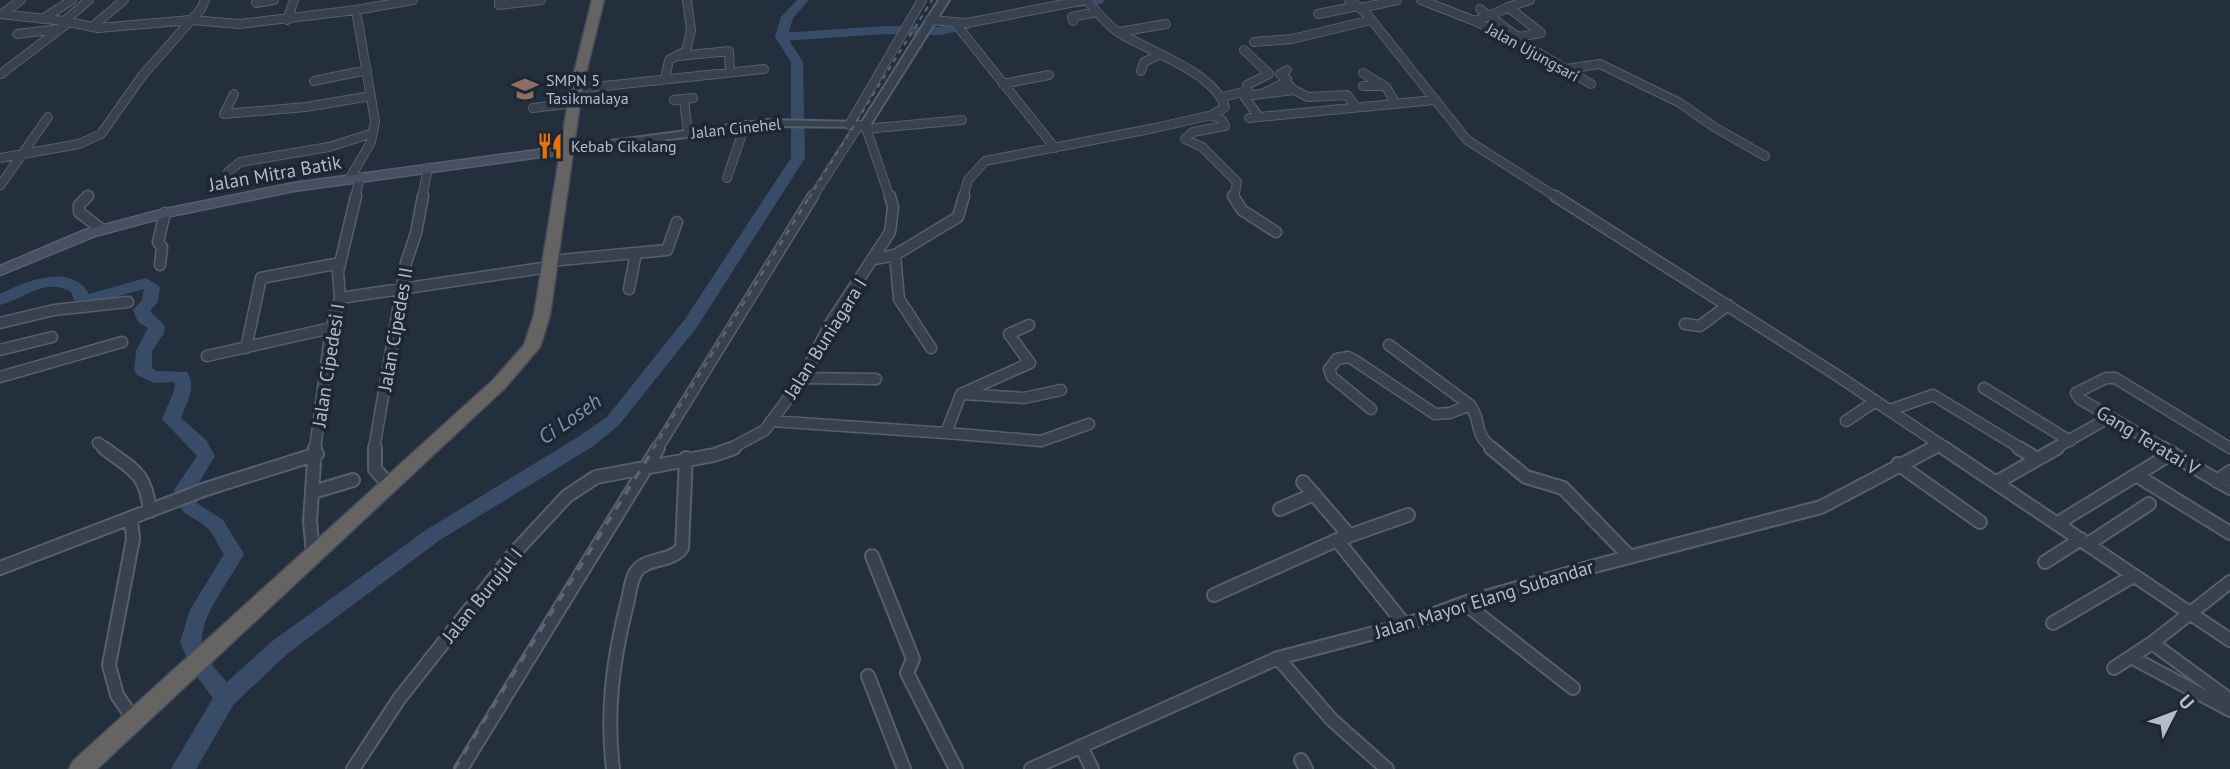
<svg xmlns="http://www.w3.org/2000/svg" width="2230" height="769" font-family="'PT Sans',sans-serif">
<rect width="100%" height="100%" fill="#242f3e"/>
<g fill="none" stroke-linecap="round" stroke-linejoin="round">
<path stroke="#394c67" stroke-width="8" d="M1079,3L1100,0
M781,37L885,30L940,31L967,25"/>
<path fill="#394c67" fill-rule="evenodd" d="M797,0H809L793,18L787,37L803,62L805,158L697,327L619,425L592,447L440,540L287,654L234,704L196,769H171L213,698L192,670L180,642L190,610L224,554C219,547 215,536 209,530C189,510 183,523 174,490L197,456L162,419L174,391L175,382L154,383L137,375L134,371L136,351L148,328L138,322L133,310L142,300L144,289L87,305L74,300L71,292C45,277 24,299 0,305V294C26,281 71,262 89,294L146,278L160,287L158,302L150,311L165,326L164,333L152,351V368L157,371L187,372C197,388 187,401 181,418L206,440L215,456L194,491L198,504L223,520L244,554C232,577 198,618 202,645C205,659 218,672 227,682L271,642L426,530L578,437L607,417L685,319L791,158V62L775,37L781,17Z"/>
<g stroke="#565f6c" stroke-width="10">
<path id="minor-far2" d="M499,0V5L541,0
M1349,0L1366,13L1467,140L1558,198
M1421,0L1475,21L1489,16L1518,37L1541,33L1508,7L1530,0
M256,3L274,0
M1361,8L1397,0
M1480,9L1489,16L1509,7
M0,14L64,21L98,28L191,20L239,24L356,10L413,0
M2,14L21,0
M1318,14L1358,6
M44,18L72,0
M287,20L294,0
M930,20L967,23L1085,0
M64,21L89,0
M1073,21L1072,17L1097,12
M1475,21L1527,46L1591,84
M955,23L1055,148
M93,26L124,0
M1119,32L1166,24
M17,34L59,29
M1254,42L1292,39L1371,20
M679,56L729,51L730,71
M1566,69L1600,64L1680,103L1714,127L1765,156
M1141,71L1144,62L1161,54
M1363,73L1386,87L1396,104
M1,74L69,22
M665,78L669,60L686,51L691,30L687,0
M314,81L367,70
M1286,82L1287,79L1280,74L1287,70
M1003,84L1049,75
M1363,86H1383
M576,89L764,69
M1294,90L1308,97L1347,95L1356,107
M234,94L224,114L306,107L371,96
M1222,97L1248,91L1247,85L1269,74L1244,50
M674,100L693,98
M684,100L688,133
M533,108L574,103
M1212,115L1222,120L1225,126L1193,132L1185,139L1202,147L1237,182L1234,198
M1259,117L1244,96L1294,90L1286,82L1266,92
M1249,118L1434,100
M849,125L922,0
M865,125L890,198
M865,129L962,120
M0,158L79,144L101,134L142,76L201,9L205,0
M228,172L240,162L329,147L373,133
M350,178L371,142L375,121L356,10
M727,178L745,125
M0,186L48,117
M86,198L88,196
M355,198L360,177
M422,198L428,168
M812,198L859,125
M963,198L968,180L985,161L1155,128L1212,115L1225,107C1214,72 1148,51 1118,32C1106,24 1096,11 1087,0"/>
</g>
<g stroke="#565f6c" stroke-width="13">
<path id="minor-far1" d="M88,196L79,205V212L101,229
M1233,196L1242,210L1276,232
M1555,196L1835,374L1947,449
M895,255L899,299L931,348
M874,259L895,255L958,217L964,196
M550,261L667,250L677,222
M160,265L162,247L158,242L165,213
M629,289L636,253
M340,298L549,267
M0,323L54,310L128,302
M1685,324L1700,326L1728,305
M1389,345L1470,405C1483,423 1472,432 1493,449
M246,348L261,278L340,263
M0,350L52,337
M207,356L331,328
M0,377L122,342
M803,378L876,379
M1984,388L2070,441
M964,394L1024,398L1061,390
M1371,409L1332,377L1329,369L1337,359L1348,357L1354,360L1435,414L1450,413L1470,405
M1890,410L1933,395L2022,449
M771,421L946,433L961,394L1030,363L1009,334L1029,325
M1846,421L1876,401
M946,433L1041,441L1089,424
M98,443L106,449
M315,449L331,328L340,298L338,272L356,196
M374,449L406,263L416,233L423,196
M657,449L813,196
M730,449L765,430L803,378L831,322L890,232L893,207L890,196
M1930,449L1940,444
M2054,449L2110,417
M2165,449L2080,399L2076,393L2106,378H2115L2230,448"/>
</g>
<g stroke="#565f6c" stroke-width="16">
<path id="minor" d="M104,448C134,471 145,471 150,511
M375,448V469L389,485
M1491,448L1526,477L1563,488L1630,557
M1944,448L2230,640
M2019,448L2037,459
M2162,448L2230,488
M1898,464L1980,522
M2136,475L2230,533
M2217,481L2230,472
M1303,482L1349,535
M1997,482L2057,448
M313,492L353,480
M1280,509L1314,494
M131,518L133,539L109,665L117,695L134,720
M2058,523L2172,453
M1337,540L1405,625
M2088,544L2149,504
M313,554L310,521L315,448
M872,556L913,659L907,673L956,769
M2045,562L2081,539
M0,568L206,489L317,454
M2230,582L2152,643L2230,700
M1214,595L1337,540L1408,515
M1464,603L1573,688
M2053,623L2133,576
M2131,657L2230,710
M1278,658L1332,720L1387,769
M2114,668L2152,643
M868,676L904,769
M1081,746L1092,769
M1301,760L1306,769
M353,769L399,699L515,552L567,496L596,477L714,455L734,448
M461,769L658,448
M613,769C606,712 613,659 627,604C630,594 630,581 636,572C646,557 670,563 682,548L686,458
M1031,769L1278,658L1405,625L1464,603L1602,564L1821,507L1933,448"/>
</g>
<g stroke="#565f6c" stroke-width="4">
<path id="tertiary" d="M939,0H949L869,127L767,126L566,153L560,150L566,147L767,120L862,122Z"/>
</g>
<g stroke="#565f6c" stroke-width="3">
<path id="secondary" d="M566,146L570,147V153L294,191L166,217L95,236L0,275V266L85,230L165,209L294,183Z"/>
</g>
<g stroke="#434c59" stroke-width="3">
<path id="trunk" d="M592,0H604L582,89L550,315L540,347L505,388L97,769H69L73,761L493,380L524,345L534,315L570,89Z"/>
</g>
<use href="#minor-far2" stroke="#38414e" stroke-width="8"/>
<use href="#minor-far1" stroke="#38414e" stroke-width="10"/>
<use href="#minor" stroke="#38414e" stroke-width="12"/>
<use href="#tertiary" fill="#38414e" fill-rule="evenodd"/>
<use href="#secondary" fill="#465061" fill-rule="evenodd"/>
<use href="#trunk" fill="#656462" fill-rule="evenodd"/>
<path stroke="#5a6575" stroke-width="2" stroke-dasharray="5 5" stroke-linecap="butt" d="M809,198L932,0"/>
<path stroke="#5a6575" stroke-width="2.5" stroke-dasharray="6 6" stroke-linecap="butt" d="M653,449L810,196"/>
<path stroke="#5a6575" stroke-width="3.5" stroke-dasharray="9 9" stroke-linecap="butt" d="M454,769L654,448"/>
</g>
<defs>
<g id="school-bare" transform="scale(2.1)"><path d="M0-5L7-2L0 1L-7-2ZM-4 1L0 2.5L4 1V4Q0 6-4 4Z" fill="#8d6e63" stroke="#1d2633" stroke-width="2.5" paint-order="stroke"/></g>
<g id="restaurant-bare" transform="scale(2.1)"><path d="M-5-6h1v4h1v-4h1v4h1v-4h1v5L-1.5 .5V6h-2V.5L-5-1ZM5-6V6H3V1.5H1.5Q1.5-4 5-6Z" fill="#e8710a" stroke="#1d2633" stroke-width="2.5" paint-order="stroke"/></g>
</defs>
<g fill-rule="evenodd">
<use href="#school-bare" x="525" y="89"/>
<use href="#restaurant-bare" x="550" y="146"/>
</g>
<g text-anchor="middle" stroke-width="7" stroke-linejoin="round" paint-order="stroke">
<g font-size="16" fill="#b4bcc9" stroke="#1d2633">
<text transform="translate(1533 52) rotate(29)" y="6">Jalan Ujungsari</text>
<text transform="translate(736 128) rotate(-6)" y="6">Jalan Cinehel</text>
</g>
<g font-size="16" fill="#b4bcc9" stroke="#1d2633" text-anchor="start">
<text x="546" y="86">SMPN 5<tspan x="546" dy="18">Tasikmalaya</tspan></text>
<text x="571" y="152">Kebab Cikalang</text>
</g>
<g font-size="19" fill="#b4bcc9" stroke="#1d2633">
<text transform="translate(275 173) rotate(-10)" y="7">Jalan Mitra Batik</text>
<text transform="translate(395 329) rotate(-80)" y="7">Jalan Cipedes II</text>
<text transform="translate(825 338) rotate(-58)" y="7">Jalan Buniagara I</text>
<text transform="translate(328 365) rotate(-81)" y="7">Jalan Cipedesi I</text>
<text transform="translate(2148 440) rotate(31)" y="7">Gang Teratai V</text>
<text transform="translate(482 595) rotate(-51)" y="7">Jalan Burujul I</text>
<text transform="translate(1484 599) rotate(-17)" y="7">Jalan Mayor Elang Subandar</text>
</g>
<g font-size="21" font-style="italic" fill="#7c92b1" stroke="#1d2633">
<text transform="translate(570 419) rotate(-35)" y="7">Ci Loseh</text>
</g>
</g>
<g transform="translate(2174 713) rotate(48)" stroke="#1d2633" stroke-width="5" paint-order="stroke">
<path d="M0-5L12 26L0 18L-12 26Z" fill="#b4bcc9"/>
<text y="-10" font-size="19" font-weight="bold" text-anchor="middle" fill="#b4bcc9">U</text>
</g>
</svg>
